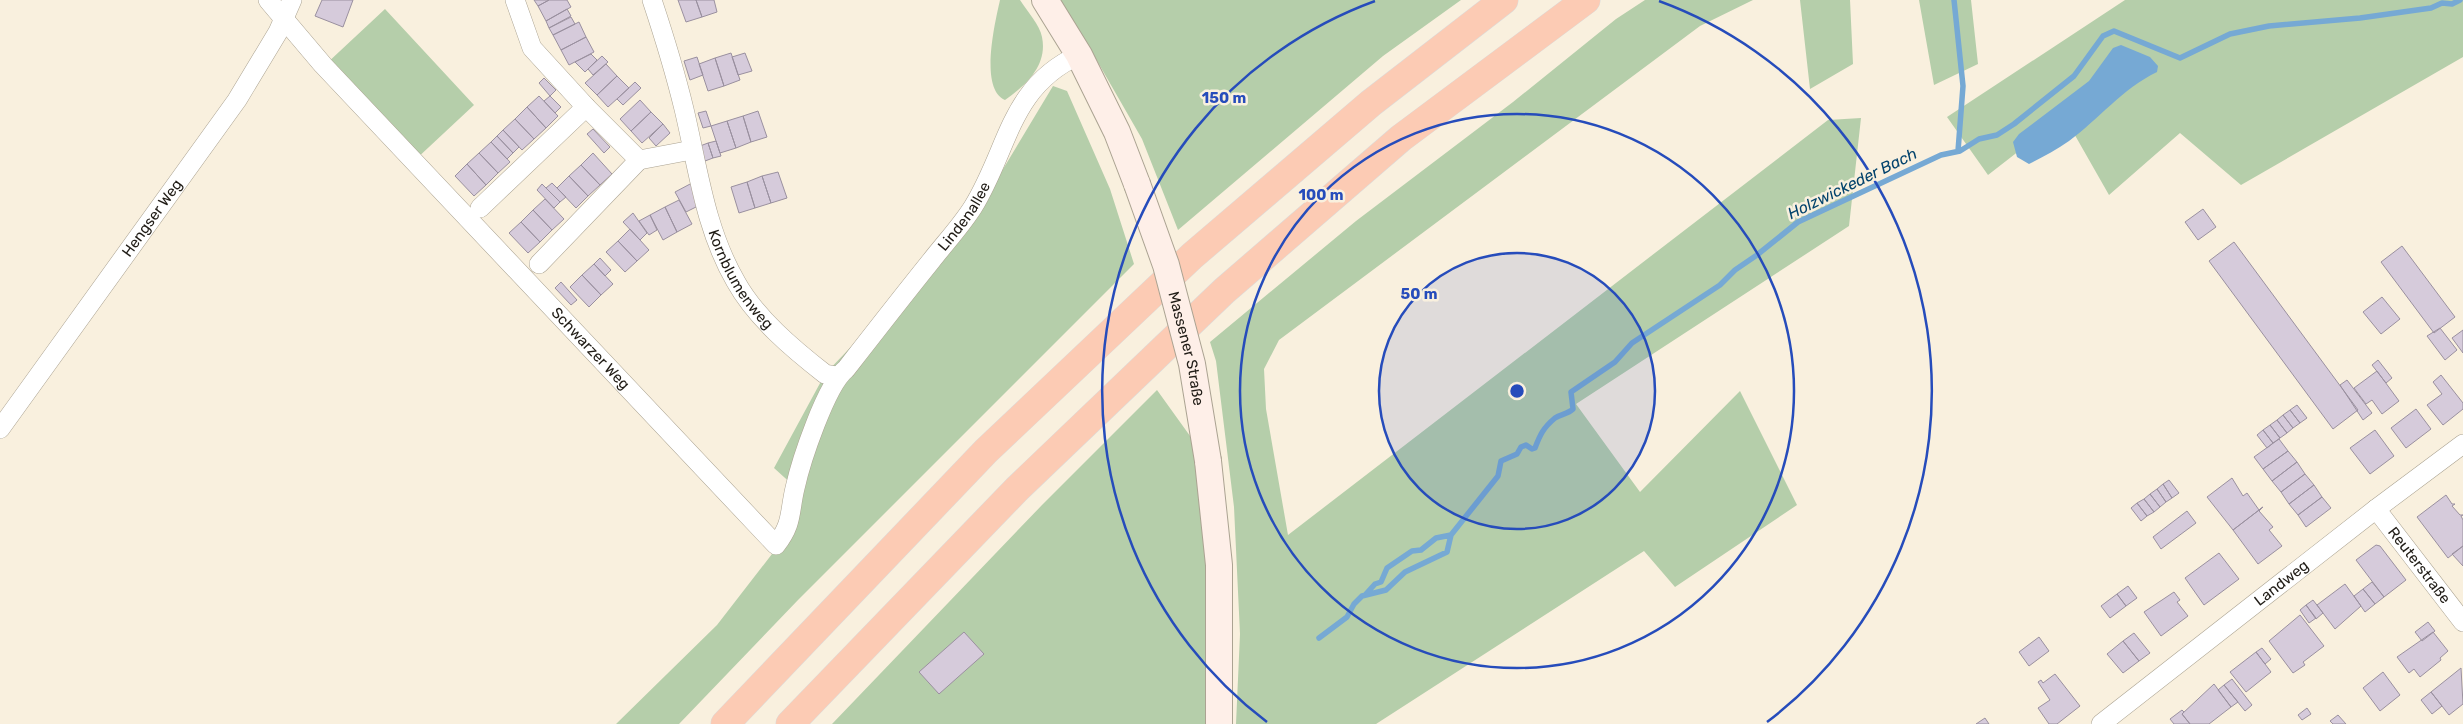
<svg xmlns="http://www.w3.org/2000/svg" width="2463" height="724" font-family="Rubik,sans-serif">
<rect width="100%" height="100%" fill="#f9f0de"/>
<path fill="#b5ceaa" d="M1000,0H1020C1027,11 1040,25 1042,37C1048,66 1025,86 1005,100C979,89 995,23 1000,0Z
M1059,0H1461L1383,56L1178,230L1142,139L1088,45Z
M1645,0H1753L1700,26L1279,340L1264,369L1266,409L1288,535L1828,120L1861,118L1849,226L1576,404L1640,492L1740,391L1797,505L1675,587L1644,551L1376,724H1236L1240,634L1234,507L1216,361L1210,342L1356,221L1513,102L1616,19Z
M1800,0H1850L1853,64L1810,89Z
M1919,0H1971L1978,64L1934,85Z
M2125,0H2463V57L2241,185L2180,133L2109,195L2064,116L1988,175L1947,117Z
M385,9L474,105L414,161L325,65Z
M1053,86L1067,91L1110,189L1134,264L798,600L679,724H616L717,625L772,554L795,487L774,468L825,374L973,219Z
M1157,390L1208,461L1219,724H832L1042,505Z"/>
<path fill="#76a9d4" d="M2121,45L2150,57L2158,66L2157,72C2122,89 2099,119 2069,141C2056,150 2043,157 2029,164L2017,157L2013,142L2019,134L2089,81L2113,48Z"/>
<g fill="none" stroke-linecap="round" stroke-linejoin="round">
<path stroke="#76a9d4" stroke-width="5.5" d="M1954,0L1963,86L1958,151
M1366,594L1375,584L1381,582L1387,568L1412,551L1421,550L1436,538L1451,535
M1319,638L1347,617L1354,604L1362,596L1386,590L1405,572L1447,552L1451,535L1498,476L1501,461L1517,454L1521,447L1526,445L1532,449L1535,448C1540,435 1543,428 1555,418C1561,414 1568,414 1573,409L1571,392L1615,362L1632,343L1720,285L1735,270L1757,255L1798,222L1941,155L1960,151L1979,139L1997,135L2014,124L2074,76L2103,36L2114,31L2180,58L2230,34L2269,26L2360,18L2431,8L2442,3L2452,4L2460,0"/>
</g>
<path fill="#d6cbdb" stroke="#9a909f" d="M322,0H353L343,27L315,16Z
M534,0H549L538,6Z
M549,0H567L571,7L546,21L538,6Z
M678,0H696L702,17L686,22Z
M696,0H714L717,12L702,17Z
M567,9L571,16L549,28L546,21Z
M571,17L575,24L553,35L549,28Z
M579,22L586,37L561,50L553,35Z
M586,37L594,52L569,65L561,50Z
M731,53L740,80L724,86L715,58Z
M745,53L752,71L738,75L732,57Z
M591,54L597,60L585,72L575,62Z
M602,56L608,62L593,75L588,69Z
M697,57L703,75L690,80L684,61Z
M715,58L724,86L708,91L699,64Z
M606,64L617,76L597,95L585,83Z
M617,76L629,88L608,107L597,95Z
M544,78L556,90L550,96L539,83Z
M635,82L641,88L623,105L617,99Z
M539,96L558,116L546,128L527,107Z
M550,96L561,107L555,113L544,101Z
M640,100L651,112L631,131L620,119Z
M527,107L546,128L534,139L515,119Z
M706,111L711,126L703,128L698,113Z
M758,111L767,137L751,142L743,116Z
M651,112L663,124L642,143L631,131Z
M743,116L751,142L736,148L727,121Z
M515,119L534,139L522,150L503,130Z
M727,121L736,148L720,153L711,126Z
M663,124L670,133L656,146L649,138Z
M593,129L610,147L604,153L587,134Z
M503,130L519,147L513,153L497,136Z
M497,136L513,153L507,159L491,142Z
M716,141L721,156L713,158L708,143Z
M491,142L510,162L498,173L479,153Z
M708,143L713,158L705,161L700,146Z
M479,153L498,173L486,185L467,164Z
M593,153L612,174L600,185L581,165Z
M467,164L486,185L474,196L455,176Z
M581,165L600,185L588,196L569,176Z
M778,172L787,198L771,203L762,176Z
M569,176L588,196L576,208L557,188Z
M762,176L771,203L755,208L747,182Z
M747,182L755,208L739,213L731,187Z
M552,183L566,197L560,202L546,188Z
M692,183L698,206L686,212L675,192Z
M542,184L560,202L554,208L537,190Z
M545,199L564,219L552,230L533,210Z
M679,200L692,224L677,232L665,207Z
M665,207L677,232L663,240L650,215Z
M2203,209L2216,227L2198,240L2185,222Z
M533,210L552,230L540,242L521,222Z
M633,213L647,233L640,240L623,222Z
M650,215L657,230L649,235L639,221Z
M521,222L540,242L528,253L509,233Z
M630,229L649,250L637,261L618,241Z
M618,241L637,261L625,272L606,252Z
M2234,242L2358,410L2333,429L2209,261Z
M2402,246L2455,317L2434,333L2381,262Z
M600,258L611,270L605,276L594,264Z
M594,264L613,284L601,295L582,275Z
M582,275L601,295L589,307L570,287Z
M561,282L577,300L571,305L555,288Z
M2382,297L2400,319L2381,334L2363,312Z
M2440,328L2457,350L2445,360L2427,336Z
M2463,330V353L2452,338Z
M2378,360L2392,378L2386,383L2372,365Z
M2377,371L2399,401L2382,414L2372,400L2366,404L2354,388Z
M2441,375L2463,403V409L2443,425L2427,405L2442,394L2433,382Z
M2347,380L2372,413L2363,420L2340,385Z
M2297,405L2307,418L2300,423L2290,410Z
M2416,409L2431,429L2406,448L2391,428Z
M2290,410L2300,423L2293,428L2283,415Z
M2283,415L2293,428L2287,433L2277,420Z
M2277,420L2287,433L2280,438L2270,425Z
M2270,425L2280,438L2273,443L2263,430Z
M2263,430L2273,443L2267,448L2257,435Z
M2375,430L2394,456L2370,474L2350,448Z
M2279,439L2288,451L2263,469L2254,457Z
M2288,451L2297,462L2272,481L2263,469Z
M2297,462L2305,474L2281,492L2272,481Z
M2305,474L2314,485L2289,504L2281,492Z
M2232,478L2243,496L2247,493L2259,510L2263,507L2233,530L2207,497Z
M2169,480L2179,493L2172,498L2163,484Z
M2163,484L2172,498L2166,502L2157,489Z
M2314,485L2322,497L2298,515L2289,504Z
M2157,489L2166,502L2160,507L2150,494Z
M2150,494L2160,507L2154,512L2144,499Z
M2446,495L2452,504H2455L2452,506L2460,515H2463L2461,516L2463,520V546L2448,558L2417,517Z
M2322,497L2331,508L2306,527L2298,515Z
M2144,499L2154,512L2147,516L2137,503Z
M2137,503L2147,516L2141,521L2131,508Z
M2263,507L2259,511L2273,527L2269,530L2282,546L2258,564L2233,530Z
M2187,511L2196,523L2161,549L2153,537Z
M2376,545L2380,546L2406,580L2384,597L2356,560Z
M2463,546V566L2452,554Z
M2219,553L2239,579L2204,605L2185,578Z
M2372,582L2384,597L2375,604L2363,589Z
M2345,584L2361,606L2335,629L2317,605Z
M2128,586L2137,598L2126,606L2117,594Z
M2363,589L2375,604L2365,612L2354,596Z
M2174,592L2180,600L2177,602L2188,616L2161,636L2144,612Z
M2117,594L2126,606L2110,618L2101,606Z
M2313,600L2323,613L2316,619L2306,605Z
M2306,605L2316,618L2309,623L2300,610Z
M2300,615L2324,646L2303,662L2305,665L2293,673L2269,641Z
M2428,622L2435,631L2422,641L2415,632Z
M964,632L984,654L939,694L919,672Z
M2433,632L2448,651L2440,658L2441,660L2420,677L2414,669L2409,673L2397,657Z
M2134,633L2150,653L2139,661L2123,641Z
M2039,637L2049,651L2029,666L2019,652Z
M2123,641L2139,661L2123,673L2107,654Z
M2262,648L2271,659L2265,664L2256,652Z
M2256,652L2271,672L2246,692L2230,672Z
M2461,668L2463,704L2449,715L2431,692Z
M2383,672L2400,695L2380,711L2363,688Z
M2055,674L2080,706L2057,724H2049L2038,708L2050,700L2038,682L2041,680L2043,683Z
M2232,679L2252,705L2245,711L2224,685Z
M2214,684L2231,707L2209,724H2190L2182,714Z
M2224,685L2238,702L2231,707L2218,690Z
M2431,692L2442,706L2432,714L2421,700Z
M2307,708L2311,714L2302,720L2298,715Z
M2182,710L2184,712L2182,714L2190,724H2174L2170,719Z
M2338,715L2346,724H2333L2330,721Z
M1985,718L1989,724H1976Z"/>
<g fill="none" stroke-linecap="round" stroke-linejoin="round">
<g stroke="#aba392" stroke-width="20">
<g id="minor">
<path id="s1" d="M268,0L323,65L776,545C793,523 789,513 795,488C801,461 826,385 846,369C874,333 902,297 931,261C945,243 961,226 973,207C1009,149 1009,87 1079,55"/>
<path d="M515,0L532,48L586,107L639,160L692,150"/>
<path id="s2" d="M652,0C664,36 675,72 684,109C698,168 705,229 736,282C756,318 793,349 825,374L837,376"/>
<path d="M480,208L586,107"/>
<path d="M539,264L639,160"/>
<path id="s3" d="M0,429L237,100L278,32L292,0"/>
<path id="s4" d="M2376,509L2463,622"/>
<path id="s5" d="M2101,724L2376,509L2463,444"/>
</g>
</g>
<g stroke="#aba392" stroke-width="28">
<path id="secondary" d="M1045,0L1079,55L1117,132L1137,184
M1208,461L1219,565V724"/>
</g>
<g stroke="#dbdbda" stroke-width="29">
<path id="motorway" d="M725,724L986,451L1192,256L1371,103L1504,0
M790,724L1017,489L1224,291L1401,138L1586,0"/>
</g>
<use href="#minor" stroke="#fff" stroke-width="19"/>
<use href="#secondary" stroke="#feefe8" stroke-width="26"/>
<use href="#motorway" stroke="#fccbb4" stroke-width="28"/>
<g stroke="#aba392" stroke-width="28" stroke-linecap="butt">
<g id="secondary-bridge">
<path id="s6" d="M1137,184L1166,265L1192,364L1208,461"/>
</g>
</g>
<use href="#secondary-bridge" stroke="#feefe8" stroke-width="26"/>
</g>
<circle cx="1517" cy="391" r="138" fill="#264cbb" fill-opacity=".12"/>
<g fill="none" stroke="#264cbb" stroke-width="2.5">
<circle cx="1517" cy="391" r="138"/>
<circle cx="1517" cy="391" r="277"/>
<path d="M1267 722A415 415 0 0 1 1375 1M1659 1A415 415 0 0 1 1767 722"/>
</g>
<g text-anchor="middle" stroke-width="5" stroke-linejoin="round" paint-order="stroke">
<g font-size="15" fill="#201c16" stroke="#f9f0de">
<text dy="5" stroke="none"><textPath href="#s1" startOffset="1130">Lindenallee</textPath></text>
<text dy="5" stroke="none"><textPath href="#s3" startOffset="260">Hengser Weg</textPath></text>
<text dy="5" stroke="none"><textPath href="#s2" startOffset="295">Kornblumenweg</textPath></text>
<text dy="5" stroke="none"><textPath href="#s1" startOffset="475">Schwarzer Weg</textPath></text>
<text dy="5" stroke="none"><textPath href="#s6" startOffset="172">Massener Straße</textPath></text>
<text dy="5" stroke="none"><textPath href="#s4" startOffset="71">Reuterstraße</textPath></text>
<text dy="5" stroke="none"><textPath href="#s5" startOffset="229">Landweg</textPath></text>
</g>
<g font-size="16" font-style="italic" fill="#03436c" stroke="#f9f0de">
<text transform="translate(1852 183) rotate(-26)" y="6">Holzwickeder Bach</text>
</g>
</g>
<circle cx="1517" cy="391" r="8" fill="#264cbb" stroke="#f9f0de" stroke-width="2.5"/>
<g font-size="15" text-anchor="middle" font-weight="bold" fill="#264cbb" stroke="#f9f0de" stroke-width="5" stroke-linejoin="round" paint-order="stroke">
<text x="1224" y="103">150 m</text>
<text x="1321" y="200">100 m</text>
<text x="1419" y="299">50 m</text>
</g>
</svg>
